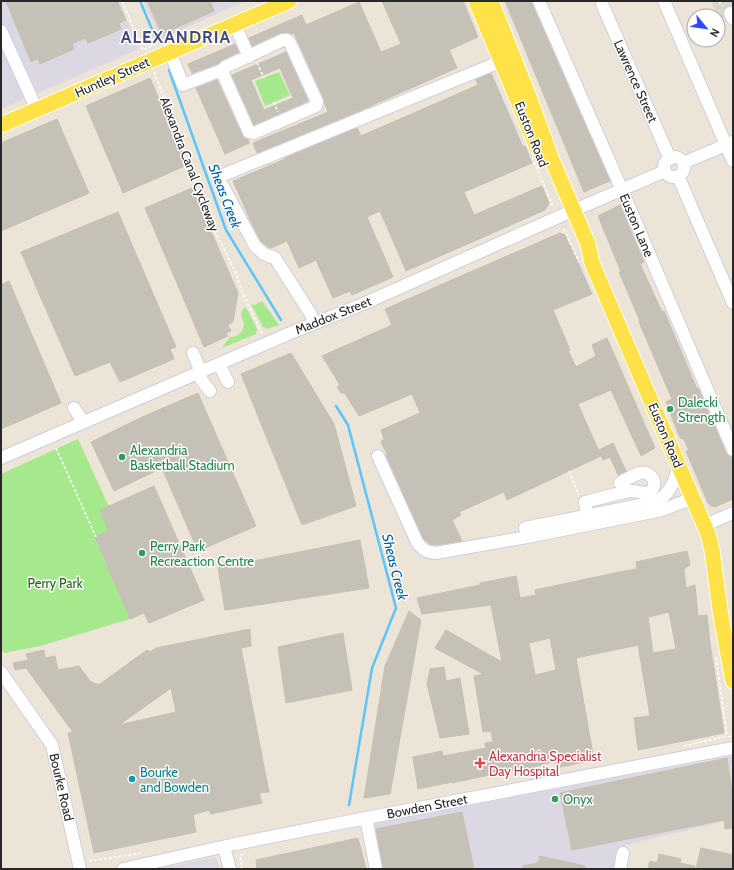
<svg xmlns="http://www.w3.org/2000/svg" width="734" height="870" font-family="Cabin,sans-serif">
<rect width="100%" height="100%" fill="#ece4d6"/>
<path fill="#dcd8e3" d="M1,1H119L139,49L1,109Z
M143,1H245L161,39Z
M733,756V819L626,845L616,869H384L374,823Z
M216,857L220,869H158Z"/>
<path fill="#a5e98c" d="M279,72L290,95L265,106L255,81Z
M262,301L279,325L267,329L263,327L251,304L255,305Z
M246,307L257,329L256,334L222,348L230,337C235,337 238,336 241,332C250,323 234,314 246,307Z
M78,439L109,507V531L95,538L130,619L40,646L4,653L1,648V474Z"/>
<path fill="#dbd7cd" d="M711,1H733V12L719,19Z"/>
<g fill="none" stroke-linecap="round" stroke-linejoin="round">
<path stroke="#5cc5fb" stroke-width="2.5" d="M140,1L157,41
M169,70L226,230L281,320
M336,406L348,425L396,608L372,668L349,805"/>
</g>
<path fill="#c6c1b7" stroke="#c7c0b0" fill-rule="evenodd" d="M6,1H117L126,20L119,23L121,29L88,43L85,38L72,44L74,49L40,64L38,59L31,62Z
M153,1H210L214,11L162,34L148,3Z
M382,1H463L478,37L449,50L457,68L359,111L257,153L253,143L328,112L324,102V99L294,33L291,34L287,32L280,33L252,46L249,38L302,15L306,25L359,2L381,52L401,44Z
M505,1H532V4L610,181L584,192Z
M235,44L239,52L222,60L218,64L192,73L188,64Z
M286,52L308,101L254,125L232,75ZM280,68L293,98L264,110L251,80Z
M491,73L523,147L525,146L532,163L464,192L474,215L542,186L549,203L545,210L406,271L380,211L367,217L393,277L352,295L350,291L333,298L316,260L299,268L287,241L271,248L268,247L261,241L252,224L233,181L285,159V158L357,128L361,136L478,85L476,80Z
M150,78L187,165L123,193L86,106Z
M217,80L242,135L244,138L248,139L249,143L225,154L196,88Z
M57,119L89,193L1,231V143Z
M192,188L238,293L233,322L228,325L231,331L226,333L228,336L204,347L145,208Z
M620,205L644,262L640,264L662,312L664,311L697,389L698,388L726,453L729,456L732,457L733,459V499L715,507L711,506L708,503L686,451L689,450L683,438L681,439L678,433L666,402L672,399L639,322L640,321L619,272H621L598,216Z
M118,212L176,347L170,349L174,359L120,382L110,362L75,376L21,252Z
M560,233L565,235L569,245H570L592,294L553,310L570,350L568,351L576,367L596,356L592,345L607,338L655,448L641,456L611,390L578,404L601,456L507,500L504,492L459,512L461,515L452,520L462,541L436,545L430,544L423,538L386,455L387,454L381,442L384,439L381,430L420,413L412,394L359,416L344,392L342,394L337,387L340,385L322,356L392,325L385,309Z
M9,281L61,403L1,429V285Z
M291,353L334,424L356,506L302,525L241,374Z
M198,393L256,526L198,551L162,468L114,491L91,442L140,418Z
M613,443L626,471L618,475L610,457L603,460L599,450Z
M154,486L204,600L149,623L144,613L130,619L95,537L109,531L100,510Z
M360,540L369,588L225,610L218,568Z
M687,551L690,565L684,569L686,588L695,585L698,616L707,615L710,643L724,733L638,750L634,718L650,716L638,645L576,658L594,760L556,768L555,761L524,770L523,768L452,783V782L418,789L413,757L442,751L443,756L486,748L485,743L493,742L491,731L483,732L474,676L483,674L435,648L446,630L502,662L491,605L422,614L417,598L480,585V583L516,576L520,598L536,595L535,590L624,571L637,569L636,562ZM669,612L676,649L653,653L648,617ZM550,638L556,670L535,675L529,643Z
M409,611L421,620L390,794L364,798L385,666Z
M250,629L251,646L241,648L269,792L259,793L262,803L211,814L209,810L193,815L196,832L94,853L68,733L73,732L26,668L15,670L13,663L28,660L26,654L44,650L45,658L55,656L58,670L79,666L90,681L95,684H100L147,650L150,652L156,648ZM171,688L176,712L119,725Z
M343,633L352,690L286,703L278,647Z
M444,667L446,681L460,678L469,734L440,738L427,684L430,669Z
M727,758L733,800V828L725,829L724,820L572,850L560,793Z
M462,812L474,869H383L376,829Z
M358,838L366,869H257L256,860Z
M701,848L733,855V863L732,869H696Z
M659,854L681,859L680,863L695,866V869H648L650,861L657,863Z
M540,856L585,866V869H523V866L538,863Z"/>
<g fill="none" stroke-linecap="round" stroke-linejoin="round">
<g stroke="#cccee2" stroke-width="14">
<path id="minor" d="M539,1L622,190L733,450
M664,1L733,161
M602,4L670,159
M730,13L733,19
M235,25L249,57
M1,31L37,110
M283,40H287L290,43L317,102L316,106L254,133L249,132L224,76L222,70L225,67Z
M170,52L183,85L222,70
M664 167a10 10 0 1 1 20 0a10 10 0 1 1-20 0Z
M683,163L733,142
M678,176L733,303
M315,323L310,313L275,258L264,254L255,246L218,177L502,61
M193,353L201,372
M219,364L228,382
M197,374L210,391
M74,408L83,422
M378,456L417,542C423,550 426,552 436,553L527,537L662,510L693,498
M1,458L288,334L363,304L556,218L665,171
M587,516L585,502C600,498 615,494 630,491C637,490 642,495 649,492C653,490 655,486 654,482C653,476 646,471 640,473C635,474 625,480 620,483
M705,525L733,513
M525,528L645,504C650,502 656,502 660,499C673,490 677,476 678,462
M1,672L52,745L80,869
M366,818L376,869
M224,847L230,869
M123,869L235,844L366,818L733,748
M620,869L623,853"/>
</g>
<g stroke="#fff" stroke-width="17">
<path id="major" d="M476,1L537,147
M491,1L528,94L552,160L588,244L592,263L708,534L712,550L721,617L733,681
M1,125L289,1"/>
</g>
<path stroke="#fff" stroke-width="1.5" stroke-dasharray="3 2" stroke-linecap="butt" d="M122,1L143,50L156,44V46
M719,1L722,6
M257,63L264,78
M154,72L181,141L211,225L220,241L237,276L242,292L262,334
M274,102L278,112
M532,157L552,204L551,207
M564,229L579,262
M56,448L96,537
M569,471L579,495
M716,657L727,736
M684,746L727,736L733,737
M89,861L141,853
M240,869L242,867L240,856L245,853"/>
<use href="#minor" stroke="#fff" stroke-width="12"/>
<use href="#major" stroke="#ffe148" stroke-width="15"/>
</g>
<g fill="#2e9e5b" stroke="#fff" stroke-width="1.5">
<circle cx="670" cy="409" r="4"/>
<circle cx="122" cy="457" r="4"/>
<circle cx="142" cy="553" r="4"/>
<circle cx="555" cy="799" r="4"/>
</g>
<path fill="#e0444e" stroke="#fff" stroke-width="1.5" d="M478 757h4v4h4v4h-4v4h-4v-4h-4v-4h4z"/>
<circle fill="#0f9aa8" stroke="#fff" stroke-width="1.5" cx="132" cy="779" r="4"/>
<g text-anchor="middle" stroke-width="3" stroke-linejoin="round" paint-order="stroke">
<g font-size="13" fill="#272727" stroke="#fff">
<text transform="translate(112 77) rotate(-24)" y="5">Huntley Street</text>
<text transform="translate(636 81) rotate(66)" y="5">Lawrence Street</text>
<text transform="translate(532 134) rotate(68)" y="5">Euston Road</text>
<text transform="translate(190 164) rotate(69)" y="5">Alexandra Canal Cycleway</text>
<text transform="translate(637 225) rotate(67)" y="5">Euston Lane</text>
<text transform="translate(333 315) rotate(-22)" y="5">Maddox Street</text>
<text transform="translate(666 435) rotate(67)" y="5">Euston Road</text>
<text transform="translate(62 787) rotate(77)" y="5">Bourke Road</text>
<text transform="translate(427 806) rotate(-11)" y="5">Bowden Street</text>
</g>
<g font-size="13" fill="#27864d" stroke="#fff" text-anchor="start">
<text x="678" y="407">Dalecki<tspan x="678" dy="15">Strength</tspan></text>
<text x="130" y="455">Alexandria<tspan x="130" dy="15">Basketball Stadium</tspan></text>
<text x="150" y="551">Perry Park<tspan x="150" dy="15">Recreaction Centre</tspan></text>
<text x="563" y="804">Onyx</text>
</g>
<g font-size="13" fill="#1e6912" stroke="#fff">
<text x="55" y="588">Perry Park</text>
</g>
<g font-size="13" fill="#be3a42" stroke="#fff" text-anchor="start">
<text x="489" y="761">Alexandria Specialist<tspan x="489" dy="15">Day Hospital</tspan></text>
</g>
<g font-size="13" fill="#0d838f" stroke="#fff" text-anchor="start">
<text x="140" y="777">Bourke<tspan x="140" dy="15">and Bowden</tspan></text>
</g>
<g font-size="14" font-style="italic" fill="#005fa2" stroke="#fff">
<text transform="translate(225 196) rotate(69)" y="5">Sheas Creek</text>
<text transform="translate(395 567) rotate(76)" y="5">Sheas Creek</text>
</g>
<g font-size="17" font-weight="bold" letter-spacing="1" fill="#444a7b" stroke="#fff">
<text x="176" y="43">ALEXANDRIA</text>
</g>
</g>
<rect width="734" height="870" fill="none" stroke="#272727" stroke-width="4"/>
<g transform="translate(706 28) rotate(119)"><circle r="19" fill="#ffffff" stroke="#a9a9a9"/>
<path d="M0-3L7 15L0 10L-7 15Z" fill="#3048ff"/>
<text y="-6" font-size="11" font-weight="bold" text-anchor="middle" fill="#272727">N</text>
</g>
</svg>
